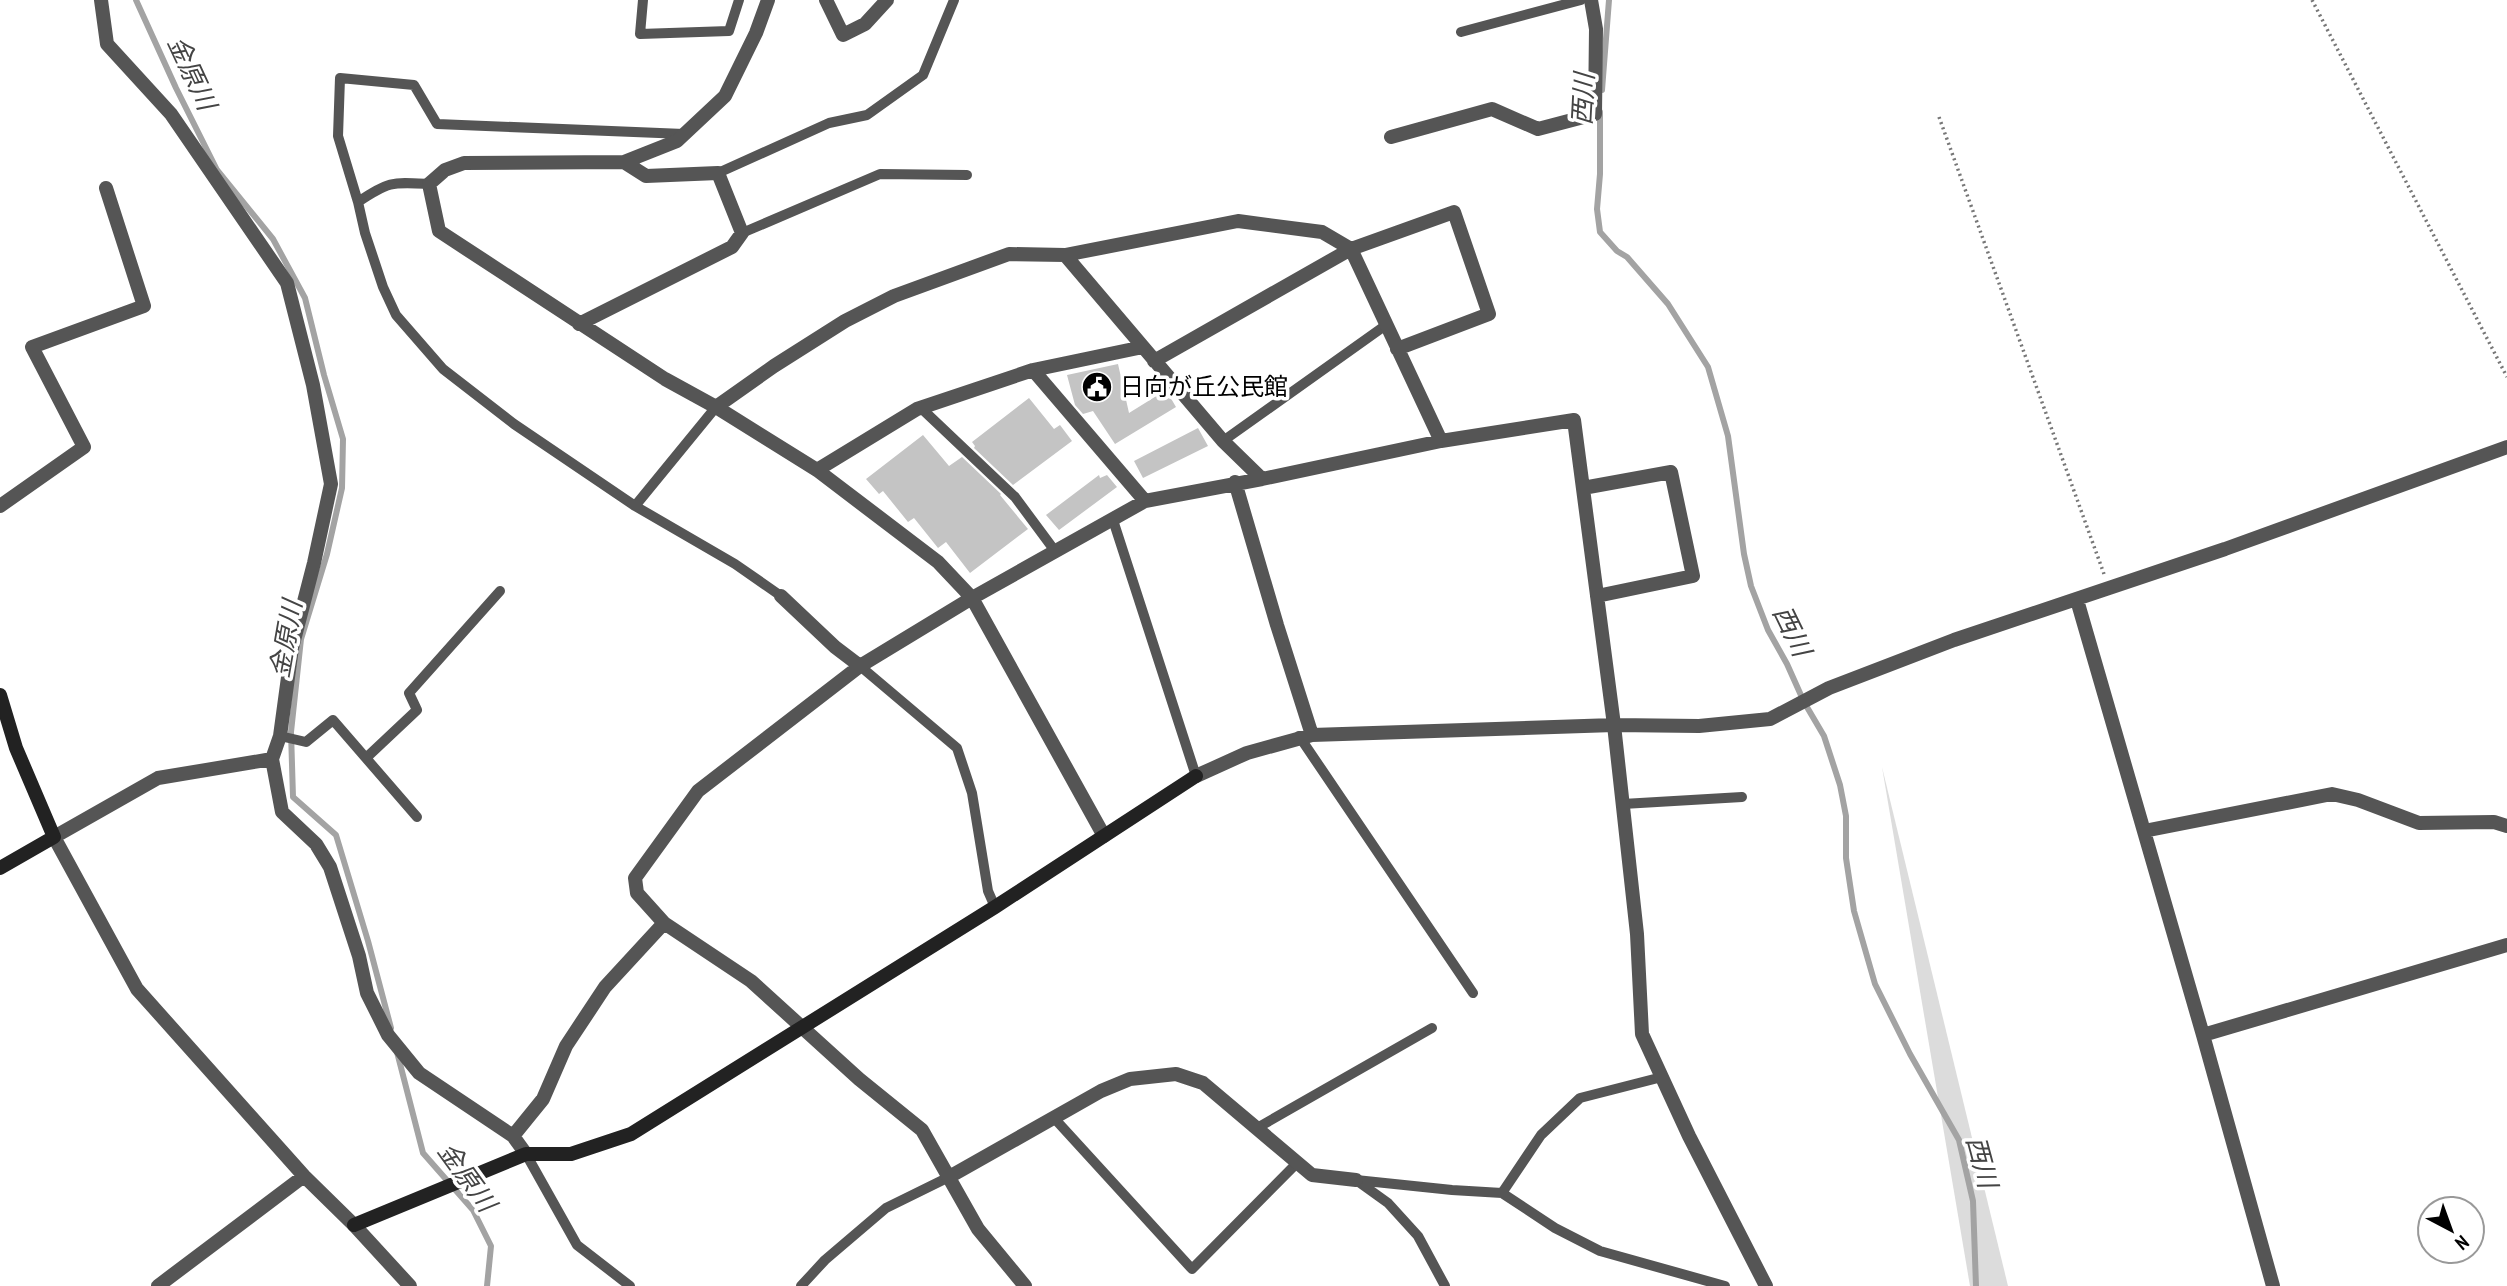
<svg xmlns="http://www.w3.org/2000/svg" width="2507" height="1286" font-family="'PT Sans Narrow','Noto Sans JP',sans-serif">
<rect width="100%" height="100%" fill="#fff"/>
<path fill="#dcdcdc" d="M1882,767L2008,1286H1970Z"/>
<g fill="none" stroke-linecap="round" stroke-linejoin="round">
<path stroke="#a3a3a3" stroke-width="6" d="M136,0L176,88L217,170L273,239L305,298L324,375L343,439L342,488L327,554L301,639L291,732L293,797L336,835L368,941L391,1028
M1602,90L1609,0
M1600,112V174L1597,209L1600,232L1617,251L1627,257L1668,304L1708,367L1728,436L1744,554L1751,586L1768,630L1787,664L1804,702L1824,736L1840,785L1846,816V858L1854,911L1875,984L1910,1054L1959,1140L1973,1201L1976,1286
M397,1052L423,1153L473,1210L491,1246L487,1286"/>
</g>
<path fill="#c4c4c4" d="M1118,364L1129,413L1166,390L1176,407L1115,444L1093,411L1083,414L1075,405L1067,375Z
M1029,398L1054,429L1060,425L1072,441L1013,485L974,448L975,446L972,442Z
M1198,428L1208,446L1143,478L1134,461Z
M923,435L949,466L962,457L1001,494L1000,495L1028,529L970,573L946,542L938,548L914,518L908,522L883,491L879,494L866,479Z
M1099,475L1100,478L1107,475L1117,487L1059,530L1046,515Z"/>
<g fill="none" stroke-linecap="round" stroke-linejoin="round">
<path stroke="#777" stroke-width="3.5" stroke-dasharray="2 3.5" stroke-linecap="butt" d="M2312,0L2507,377
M1939,117L2104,574"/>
<path stroke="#555" stroke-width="10" d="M643,0L640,34L729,31L739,0
M1461,32L1581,0
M718,173L829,123L867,115L923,75L954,0
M429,184C392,182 389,181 358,202L365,233L383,287L396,315L443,369L514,424L635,506L735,564L781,596
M358,202L338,136L340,78L414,85L437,124L684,134
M742,233L880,174L967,175
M921,408L1015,497L1055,551
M1223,441L1386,325
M635,506L716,407
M1113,520L1196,776
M860,666L957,748L972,793L988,891L995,907
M280,736L306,742L333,720L417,817
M1299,736L1473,993
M366,758L417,710L409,693L500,591
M1623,804L1742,797
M1054,1118L1192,1269L1297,1163
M1257,1128L1432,1028
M526,1154L577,1245L630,1286
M1356,1180L1452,1190L1502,1193L1555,1228L1600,1251L1725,1286
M1356,1180L1388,1203L1418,1236L1445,1286
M1502,1193L1541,1135L1580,1098L1662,1077
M801,1286L825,1260L886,1208L949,1177"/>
<path stroke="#555" stroke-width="14" d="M101,0L107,44L171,114L287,283L313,385L331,484L314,563L292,648L280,736L272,759L282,812L316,844L330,867L359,956L367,993L388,1035L419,1073L513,1136L526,1154
M768,0L756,33L725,96L677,141L624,162L464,163L445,170L429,184L439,231L665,379L716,407L817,470L938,562L972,598L1104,836
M826,0L843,35L865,24L887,0
M1391,137L1492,109L1538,129L1595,114L1596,29L1591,0
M1065,255L1223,441L1262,479
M579,324L732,247L742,233L718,173L646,176L624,162
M1154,361L1351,249L1454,212L1489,314L1397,349
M1033,370L1145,501
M716,407L774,366L845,321L894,296L1009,254L1065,255L1238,221L1322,232L1351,249L1441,441
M817,470L917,409L1033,370L1143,347
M1235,482L1277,625L1312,735
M1583,488L1671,472L1693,576L1597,596
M0,506L84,447L32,347L144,306L106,188
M781,596L835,647L860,666
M2077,600L2203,1035L2273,1286
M272,759L158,778L54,837L137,989L304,1176L354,1225L410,1286
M1196,776L1247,753L1312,735L1614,725L1699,726L1770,719L1829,688L1954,640L2225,549L2507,447
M2144,831L2332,794L2358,800L2419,823L2494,822L2507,826
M664,923L637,893L635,878L698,791L860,666L972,598L1145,501L1262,479L1441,441L1574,420L1614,725L1637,934L1642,1034L1689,1136L1766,1286
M2203,1035L2507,945
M513,1136L543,1099L566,1046L605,987L664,923L751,981L859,1079L922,1130L978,1229L1025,1286
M949,1177L1101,1091L1130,1079L1176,1074L1203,1083L1312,1175L1356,1180
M158,1286L304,1176"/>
<path stroke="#222" stroke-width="14" d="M0,695L16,748L54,837L0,868
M354,1225L526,1154H571L631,1134L995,907L1196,776"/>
</g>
<defs>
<g id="civic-disc" transform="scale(1.575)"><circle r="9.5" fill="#000" stroke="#fff"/><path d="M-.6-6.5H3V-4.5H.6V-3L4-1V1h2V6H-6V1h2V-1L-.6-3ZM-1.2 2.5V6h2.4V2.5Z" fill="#fff"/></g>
</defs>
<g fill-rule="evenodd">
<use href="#civic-disc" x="1097" y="387"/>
</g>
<g text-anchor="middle" stroke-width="7" stroke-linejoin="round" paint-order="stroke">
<g font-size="24" fill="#000" stroke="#fff" text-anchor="start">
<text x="1120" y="395">日向が丘公民館</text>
</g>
<g font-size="26" font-style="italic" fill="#444" stroke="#fff">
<text transform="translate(192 73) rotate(65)" y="9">金原川</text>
<text transform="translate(1583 99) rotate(-87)" y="9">西川</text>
<text transform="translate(1792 631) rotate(64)" y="9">西川</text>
<text transform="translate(286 639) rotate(-80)" y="9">金原川</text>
<text transform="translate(1982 1162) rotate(75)" y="9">西川</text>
<text transform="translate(467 1177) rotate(54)" y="9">金原川</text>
</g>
</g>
<g transform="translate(2451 1230) rotate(139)"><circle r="33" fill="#ffffff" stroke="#999999" stroke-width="2"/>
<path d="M0-5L12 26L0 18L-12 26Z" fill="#000000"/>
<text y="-10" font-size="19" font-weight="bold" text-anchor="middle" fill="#000000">N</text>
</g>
</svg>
